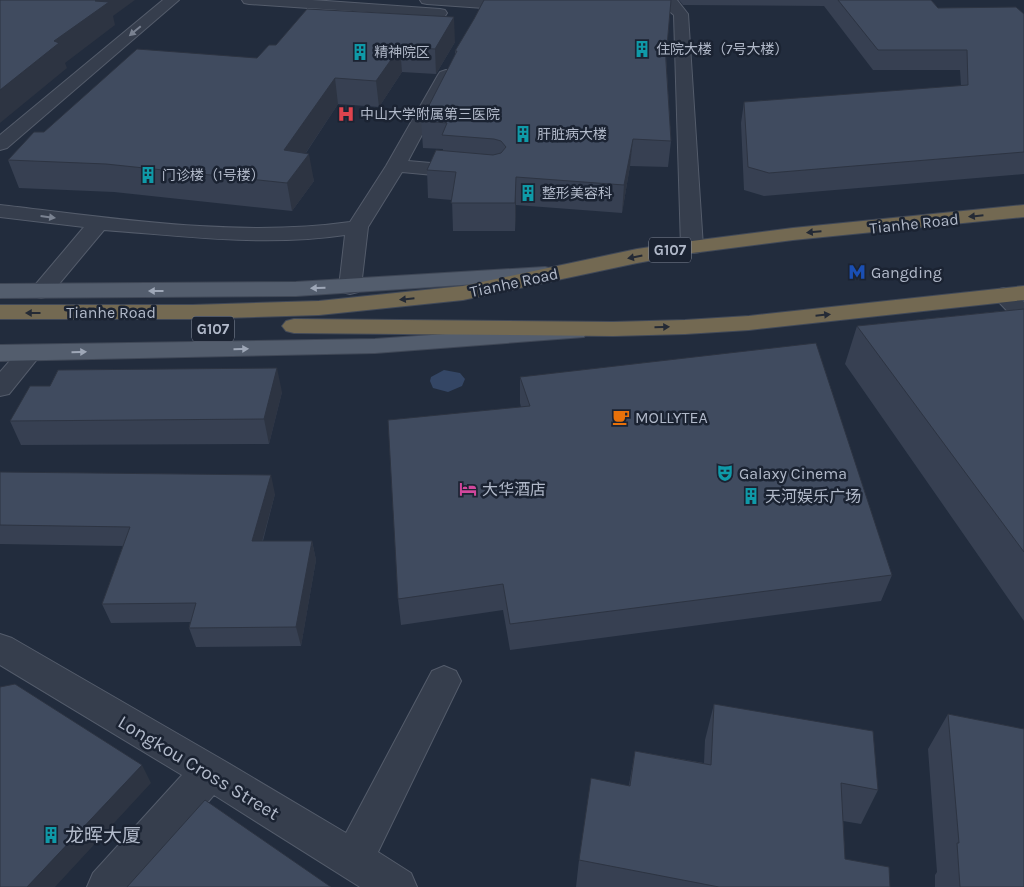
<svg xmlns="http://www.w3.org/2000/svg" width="1024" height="887" font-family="Karla,'Noto Sans SC',sans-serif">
<rect width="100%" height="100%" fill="#222c3d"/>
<path fill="#344665" d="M444,370L460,373L465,379L462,386L448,392L433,388L430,381L431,377Z"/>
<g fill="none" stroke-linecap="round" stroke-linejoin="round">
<g stroke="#545c6b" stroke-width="2">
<path id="minor" d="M163,0H179L7,148L0,150V135Z
M242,0H312L440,9L445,10L447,13L445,16L440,17L249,4L244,3Z
M420,0H485L491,4L489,7L484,8L427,4L422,3Z
M663,0H677L688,14L703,247L700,252L692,253L684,252L681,247L674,15L668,10Z
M446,70L452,72L454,75L408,161L465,166L472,168L475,172L472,176L465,178L402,172L368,227L361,287L358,292L350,294L342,292L339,287L345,235C265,247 185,236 104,230L49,296L41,298L33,296L30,291L84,227L0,217V205C113,218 237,238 350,222L386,166L438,75L440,72Z
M1004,288L1012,290L1024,302V322L1016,320L992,295L996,290Z
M30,345L39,348L42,353L9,394L0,396V372L21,348Z
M0,634L12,638L223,760L346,833L432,671L444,666L456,671L461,681L378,852L411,873L417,887H360L214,795L134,887H87L93,873L182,775L0,665Z"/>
</g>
<g stroke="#3f4756" stroke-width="2">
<path id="major" d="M545,267L553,269L556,274L553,279L296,296L0,298V284L296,282Z
M575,325L584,327L587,332L584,337L375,353L0,361V345L375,339Z"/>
</g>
<g stroke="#414958" stroke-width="2">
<path id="highway" d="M1024,205V217L793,240L692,253L637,263L463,300L319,315L192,319H0V305H192L319,301L463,286L637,249L692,241L793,228Z
M1024,286V300L749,330L685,334L613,336L294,333L286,331L282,326L286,321L294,319L613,322L685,320L749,316Z"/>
</g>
<use href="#minor" fill="#363e4d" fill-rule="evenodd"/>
<use href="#major" fill="#535d6d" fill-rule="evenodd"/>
<use href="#highway" fill="#736952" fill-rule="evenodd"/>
</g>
<path fill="#374052" d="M671,0L666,56L671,141L668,167L630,166L622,213L516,205L515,231H453L452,200L428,198L427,170L443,150V149L423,148L421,121L455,55V51Z
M679,0H931L938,8L1024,14V174L764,196L744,190L741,123L744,102L961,86L960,70H873L824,6L683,5Z
M455,42L436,74L402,72L379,107L338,104L306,153L314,181L292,211L114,192L19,188L8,160L44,132L257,58L276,45Z
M1024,309V621L845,364L857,326Z
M520,377L892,575L881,601L510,650L503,610L401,625L398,599L521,407L520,403Z
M282,392L269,444L21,445L10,421Z
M0,472L275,494L263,541H312L316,560L301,646L196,647L189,628L190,622L111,623L102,604L123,546L0,544Z
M714,704L878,790L861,824L843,821L845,859L890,887H576L579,860L629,785L635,751L704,763L705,740Z
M948,714L1024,887H935V875L937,872L928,749Z"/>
<path fill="#2d3442" d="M96,0H135L113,16L115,25L65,63L67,68L0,123V90L54,41Z
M454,17L455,42L436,74L435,49Z
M400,47L402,72L379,107L376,81Z
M335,78L338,104L289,178L284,150Z
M633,139L630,166L622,213L624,185Z
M309,154L314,181L292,211L287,183Z
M516,177V205L515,231V203Z
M277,368L282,392L269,444L264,419Z
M271,475L275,494L257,560L252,541Z
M312,541L316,560L301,646L296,627Z
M142,765L151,783L55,887H27Z"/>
<path fill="#404b5f" stroke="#2d3442" d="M0,0H96L95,1L109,2L54,41L59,43L0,90Z
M484,0H671L667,46H665L671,141L633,139L624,185L516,177L515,203H451L456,172L427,170L436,150L493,155L501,153L506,147L501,141L494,139L442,135L447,123L421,121L457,51H455L474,19Z
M838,0H931L938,8L1016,7L1024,14V152L769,173L748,167L744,102L968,85L967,50H878Z
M307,9L454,17L435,49L400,47L376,81L335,78L284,150L309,154L287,183L106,164L8,160L34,132H44L137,49L257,58L269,45H276Z
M1024,309V552L857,326Z
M816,343L892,575L510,624L503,584L398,599L388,420L530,406L520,377Z
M277,368L264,419L10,421L30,386H50L58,370Z
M0,472L271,475L252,541H312L296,627L189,628L196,603L102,604L130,527L0,525Z
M15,684L142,765L27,887H0V687Z
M714,704L873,731L878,790L841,783L845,859L889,867L890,887H719L579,860L591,778L630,786L635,751L711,765Z
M948,714L1024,729V887H960L957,843H959Z
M205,800L331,887H127Z"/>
<defs><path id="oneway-solid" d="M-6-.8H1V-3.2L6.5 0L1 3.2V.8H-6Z" transform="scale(1.25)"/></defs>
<g fill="#7a8291">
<use href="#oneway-solid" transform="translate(135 31) rotate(140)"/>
<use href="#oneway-solid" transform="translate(48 217) rotate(7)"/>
</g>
<g fill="#242a35">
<use href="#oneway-solid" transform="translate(976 216) rotate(174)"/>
<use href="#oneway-solid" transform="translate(814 232) rotate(175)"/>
<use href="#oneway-solid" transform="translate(635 257) rotate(169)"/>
<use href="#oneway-solid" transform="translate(407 299) rotate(174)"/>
<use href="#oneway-solid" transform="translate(33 313) rotate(-180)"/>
<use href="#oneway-solid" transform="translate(823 315) rotate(-6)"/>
<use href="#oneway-solid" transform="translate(662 327) rotate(-2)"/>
</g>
<g fill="#9ea7b7">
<use href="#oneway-solid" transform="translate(318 288) rotate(178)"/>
<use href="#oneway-solid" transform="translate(156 291) rotate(180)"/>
<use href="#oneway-solid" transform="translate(241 349) rotate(-1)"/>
<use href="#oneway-solid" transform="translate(79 352) rotate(-1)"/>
</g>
<defs>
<g id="building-bare" transform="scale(1.35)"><path d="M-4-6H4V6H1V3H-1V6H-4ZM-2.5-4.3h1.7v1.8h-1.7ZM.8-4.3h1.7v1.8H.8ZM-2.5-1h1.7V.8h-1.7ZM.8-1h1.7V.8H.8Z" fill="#0f9aa8" stroke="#1b2332" stroke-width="2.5" paint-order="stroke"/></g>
<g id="hospital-bare" transform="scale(1.35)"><path d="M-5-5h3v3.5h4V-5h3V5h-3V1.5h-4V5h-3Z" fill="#e0444e" stroke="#1b2332" stroke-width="2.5" paint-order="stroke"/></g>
<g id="metro-bare" transform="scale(1.35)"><path d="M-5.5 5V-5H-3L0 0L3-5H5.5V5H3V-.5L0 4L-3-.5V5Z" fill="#1a4fb4" stroke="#1b2332" stroke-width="2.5" paint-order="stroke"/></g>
<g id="cafe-bare" transform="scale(1.35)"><path d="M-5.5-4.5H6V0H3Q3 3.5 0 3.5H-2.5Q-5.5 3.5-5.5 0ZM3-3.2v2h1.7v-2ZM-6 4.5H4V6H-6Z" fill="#e8710a" stroke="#1b2332" stroke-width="2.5" paint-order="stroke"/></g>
<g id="theatre-bare" transform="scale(1.35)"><path d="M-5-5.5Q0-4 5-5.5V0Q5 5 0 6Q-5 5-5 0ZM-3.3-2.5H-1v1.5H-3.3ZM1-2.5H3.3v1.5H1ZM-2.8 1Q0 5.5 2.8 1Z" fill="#0f9aa8" stroke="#1b2332" stroke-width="2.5" paint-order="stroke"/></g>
<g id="hotel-bare" transform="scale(1.35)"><path d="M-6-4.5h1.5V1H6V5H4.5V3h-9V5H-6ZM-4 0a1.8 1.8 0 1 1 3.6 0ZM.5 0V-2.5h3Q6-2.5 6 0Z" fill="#d1479c" stroke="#1b2332" stroke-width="2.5" paint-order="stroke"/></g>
</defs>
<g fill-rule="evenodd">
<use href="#building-bare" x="642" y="49"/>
<use href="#building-bare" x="360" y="52"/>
<use href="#hospital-bare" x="346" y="114"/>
<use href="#building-bare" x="523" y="134"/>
<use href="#building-bare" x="148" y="175"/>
<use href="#building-bare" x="528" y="193"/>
<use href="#metro-bare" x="857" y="272"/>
<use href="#cafe-bare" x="621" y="417"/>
<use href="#theatre-bare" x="725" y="473"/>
<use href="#hotel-bare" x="468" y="489"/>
<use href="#building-bare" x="751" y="496"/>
<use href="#building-bare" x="51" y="835"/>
</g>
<g text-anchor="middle" stroke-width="5" stroke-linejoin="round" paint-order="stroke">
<g font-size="14" fill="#b1b9c9" stroke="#1b2332" text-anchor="start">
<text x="656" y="54">住院大楼（7号大楼）</text>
<text x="374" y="57">精神院区</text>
<text x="360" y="119">中山大学附属第三医院</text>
<text x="537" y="139">肝脏病大楼</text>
<text x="162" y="180">门诊楼（1号楼）</text>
<text x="542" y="198">整形美容科</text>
</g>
<g fill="#1b2332" stroke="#848c9c" stroke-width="1">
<rect x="649" y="237.5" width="42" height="25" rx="4"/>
<rect x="192" y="316.5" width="42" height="25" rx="4"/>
</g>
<g font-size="15" font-weight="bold" fill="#b1b9c9">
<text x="670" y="255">G107</text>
<text x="213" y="334">G107</text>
</g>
<g font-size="16" fill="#b1b9c9" stroke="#1b2332">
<text transform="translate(914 223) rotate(-6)" y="6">Tianhe Road</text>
<text transform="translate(514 282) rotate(-12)" y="6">Tianhe Road</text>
<text x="111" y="318">Tianhe Road</text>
</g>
<g font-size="16" fill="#b1b9c9" stroke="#1b2332" text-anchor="start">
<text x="871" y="278">Gangding</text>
<text x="635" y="423">MOLLYTEA</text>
<text x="739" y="479">Galaxy Cinema</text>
<text x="482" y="495">大华酒店</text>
<text x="765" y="502">天河娱乐广场</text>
</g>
<g font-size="19" fill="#b1b9c9" stroke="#1b2332">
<text transform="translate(199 767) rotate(31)" y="7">Longkou Cross Street</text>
</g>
<g font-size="19" fill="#b1b9c9" stroke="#1b2332" text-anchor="start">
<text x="65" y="842">龙晖大厦</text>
</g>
</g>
</svg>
